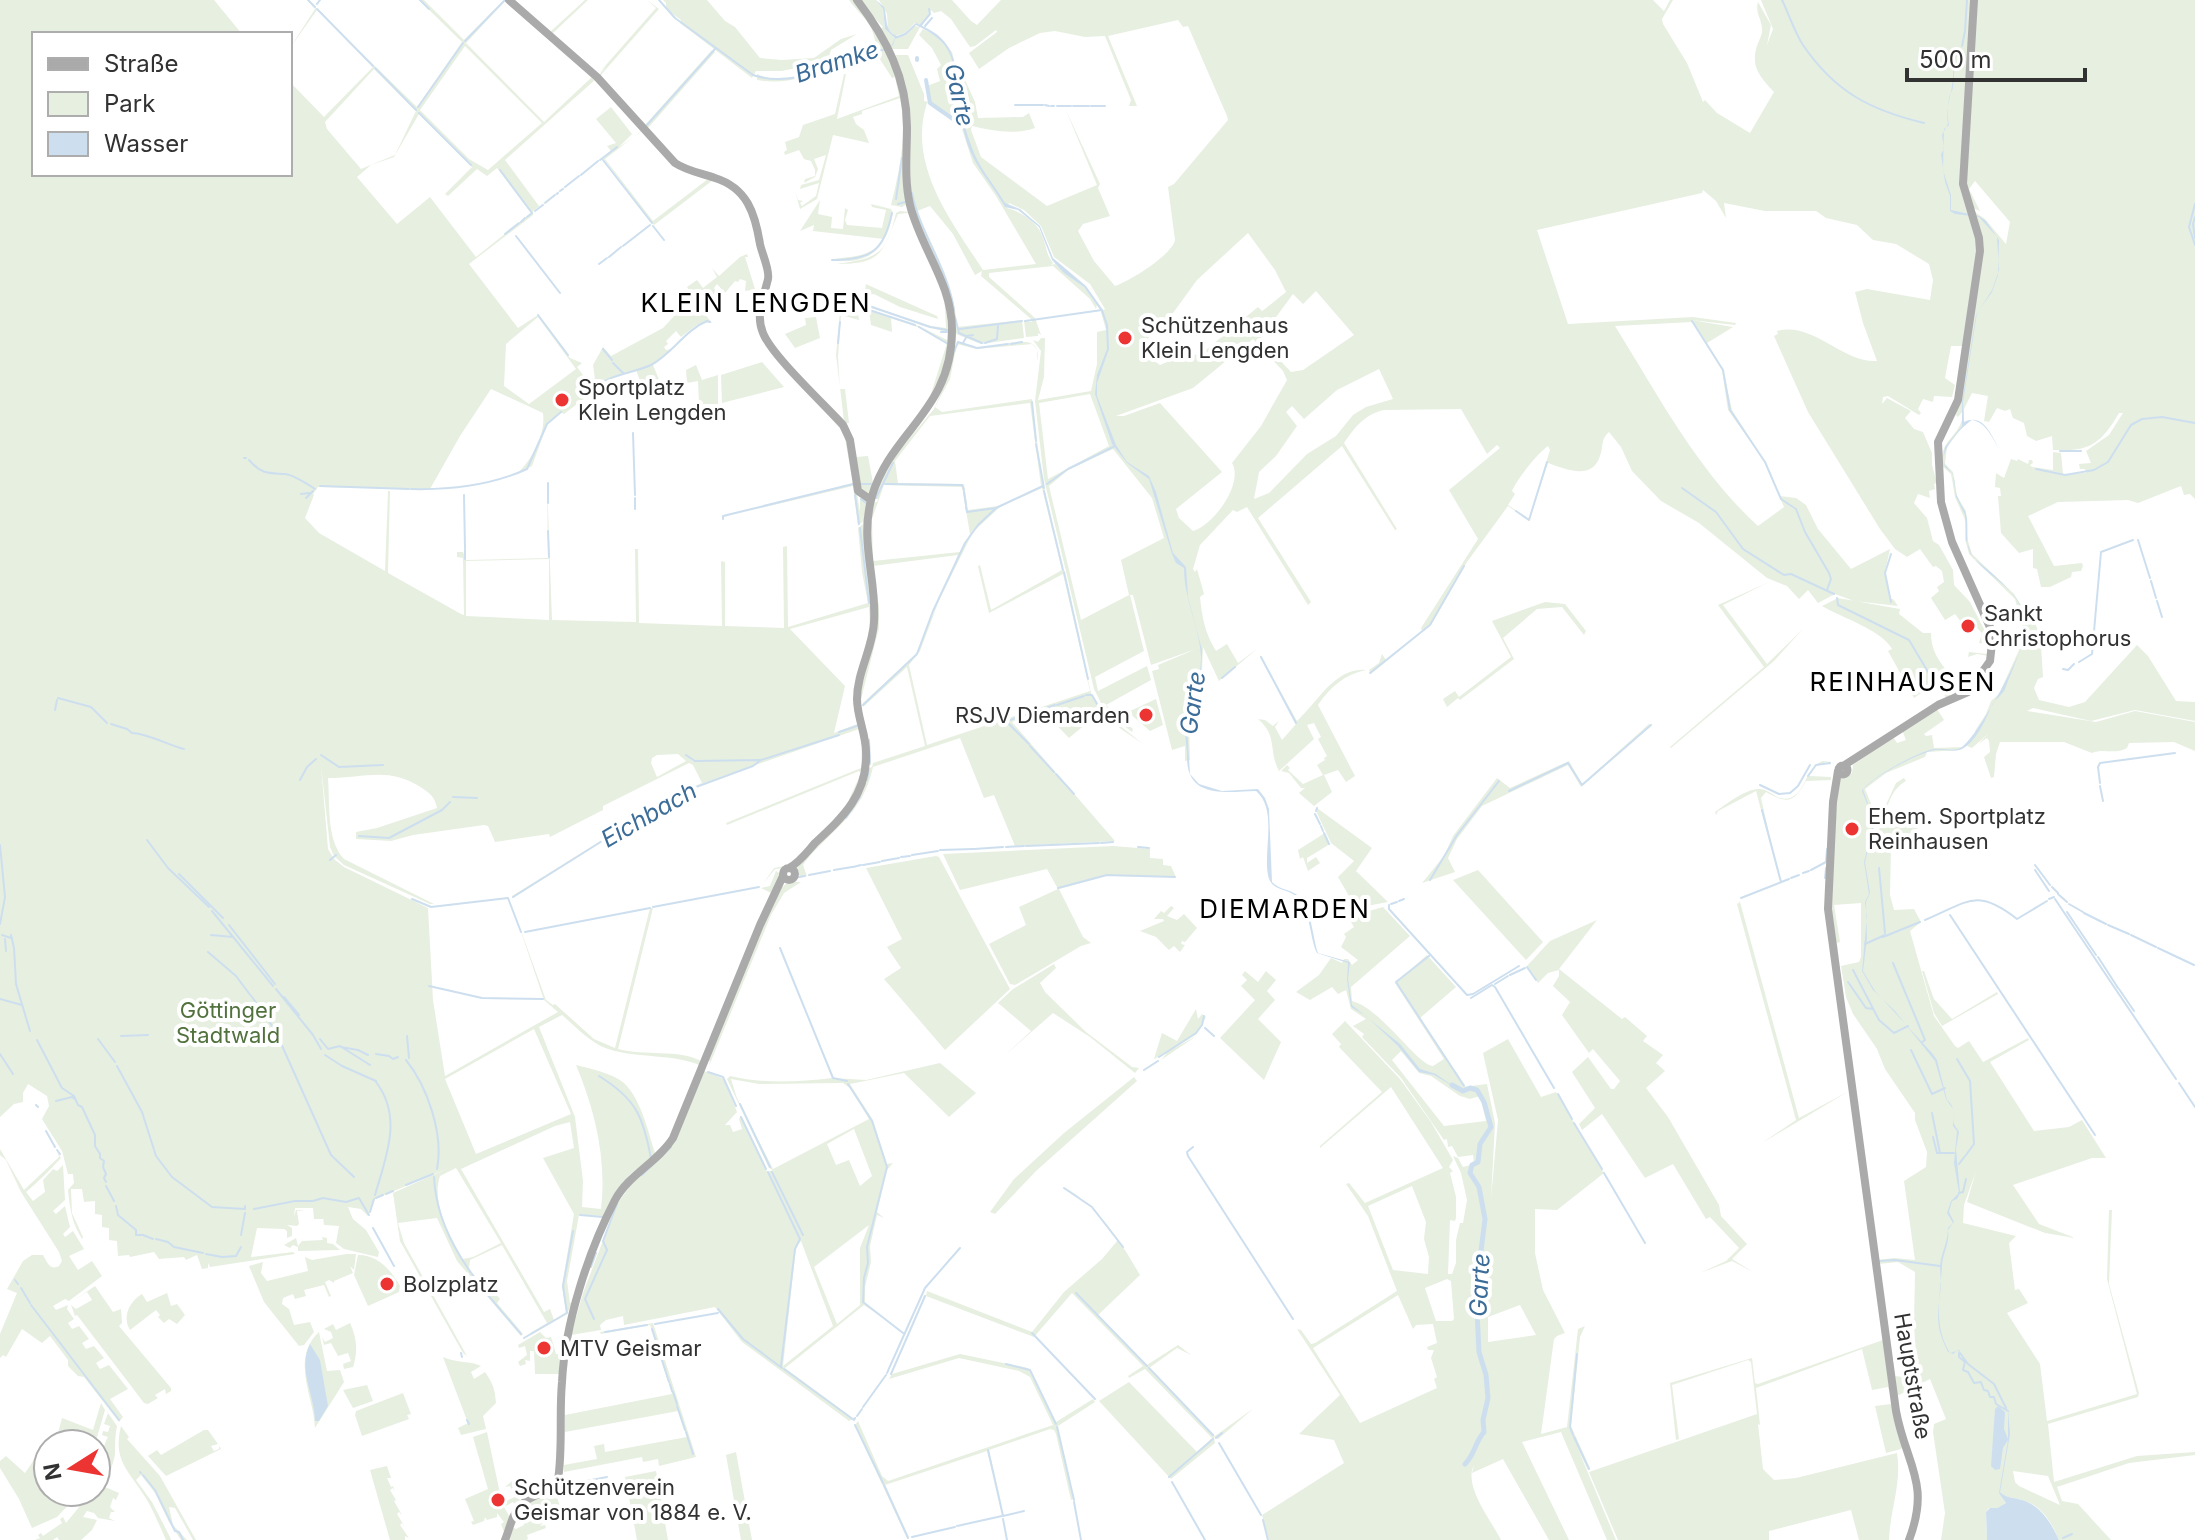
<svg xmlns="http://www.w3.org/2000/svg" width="2195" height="1540" font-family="Inter,sans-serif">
<rect width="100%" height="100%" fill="#fff"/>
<path fill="#e7efe1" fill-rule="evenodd" d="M0,0H214L242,34H34V174H290V82L324,117L373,67L317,10L290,48L315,9L307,0L417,107L462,42L419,0H424L464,40L504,0H507L595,76L594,79L597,78L642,128H639L596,79L505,160L539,206L611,151L607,146L616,143L596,119L611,107L632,134L618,148L644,130C656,144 668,162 686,170C709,181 729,180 747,201L723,183L713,180L654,225L603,158L533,211V215L469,264L518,328L538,315L570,358L582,363L577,367L586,379L591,382L594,391L564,414L560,412L547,425L532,466L517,474C530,461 546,437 543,413L491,389L460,436L430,489L318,487L313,494L314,495L305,518L319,533L385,571L388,491H390L388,573L461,614L464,615L463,558L457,557V552H463L466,560L548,558L547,480L552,620L636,622L635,549H638L639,623L722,626L721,561L725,562V626L784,628L783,547L787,546L788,627L868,603L862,572L858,528L863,524L861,514L862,522L858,526L853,486L723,517L853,484L844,433L825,412L827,410L843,428L848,438L860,512V498L867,501L868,506L864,542L872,602L869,604L872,605L871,634L856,694L860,725L857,728L862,729C875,790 851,806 811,847C799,858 792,869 775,869L763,884L774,868L790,865L843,813L861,773L859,771L727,825L726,823L861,768L862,745L859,729L684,790L513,898L512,896L676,794L702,783L693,765L689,763L603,806V810L550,837L549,834L495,842L488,826L484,825L413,835L391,841L356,839V832L377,828L437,808C435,798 431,794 422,788C389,766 365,778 328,778C330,803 326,840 344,859L434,904H430L344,865L334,856L330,847L321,765L328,849L334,859L344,867L428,908L433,1000L445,1076L558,1012L544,1000L516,917L546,1000L553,1005L555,1004L594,1039L615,1048L650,908H653L618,1049C644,1056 679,1049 701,1061L754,931L773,894L761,888L770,886L776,871L781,874L780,884L760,924L702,1066C672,1053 639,1059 608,1049C590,1043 576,1027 562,1015L539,1027L575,1117L583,1181L582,1207L601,1209C607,1160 595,1110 576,1065C591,1069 612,1073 624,1083C641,1099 648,1131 655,1153V1158C629,1170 614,1190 604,1216L579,1215L567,1281L570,1303H572L567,1314L531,1335L530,1333L547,1323L502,1245L470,1260L469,1269L486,1289L495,1293L500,1299L497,1303L523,1334L521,1336L457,1261L437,1218L398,1223L404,1243L467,1356L463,1353L400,1241L393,1193L451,1167L375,1199L368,1216L361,1209L348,1207L353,1219L366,1230L379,1252L378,1257L344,1249L336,1243L339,1226L324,1225L323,1217V1219H314L313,1208H295L294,1217L296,1210L306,1211H297L299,1224L297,1226L287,1225L292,1228V1236L287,1238V1231L284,1229L257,1228L251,1257L293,1252L295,1254L210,1267L208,1263V1268L202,1269L197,1255L186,1260L184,1257L159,1259L154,1252L130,1257L129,1255L118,1256L117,1241L109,1240V1228L102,1227V1215L95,1214V1201L84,1202L82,1189H71L72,1213L83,1237L82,1239C72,1223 70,1210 68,1190L74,1183L73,1174H68L62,1151L42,1119L49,1106L47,1096L28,1084L23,1093V1102L14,1104L0,1117ZM505,1L593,76L544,122L466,43ZM465,46L542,123L488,170L469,159L420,110ZM374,69L416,111L395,155L361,169L327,129L325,122ZM419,114L472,167L445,194L448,196L477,169L487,176L497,168L531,213L476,257L430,197L397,224L357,177L371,165L394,157ZM643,130L678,168L708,179L653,221L605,159ZM538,317L576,369L529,404L504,386L506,344ZM549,559V620L466,616V561ZM869,607L870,627L855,686L857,724L834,733L845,686L790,629ZM678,754L686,761L657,777L651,763L652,758L657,755ZM534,1029L571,1114L476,1154L445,1079ZM570,1122L574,1148L543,1158L574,1214L562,1286L566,1312L554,1320L550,1309L544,1312L461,1169L555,1126ZM456,1168L501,1243L473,1257L463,1259C450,1236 431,1203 440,1176Z
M585,0H588L552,34L598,74L656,8L647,0L659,9L600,76L645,125L712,50L715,52L648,128L599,75L607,65L597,75L550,32Z
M663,0H707L725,21L735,27L760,58L782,60L814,58L841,39L857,34L831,50L829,56L833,65C808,77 786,85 757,80V74C774,82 792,79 810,73V65L782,71H756L752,78L680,23L681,20L666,9V3Z
M849,0H854L873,25L886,53L890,54C909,103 904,153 907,204L902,207L891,205C900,169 907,135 900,98L862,111V114L853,117L856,124L864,130L869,143L833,135L817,199L800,209L795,191L798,200L803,201L800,203L802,206L816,196L819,183L800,189L801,185L819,180L826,155L814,159L818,169L815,177L804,183L805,179L815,176V170L811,161L804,159L799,150L785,155L784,152L787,150L785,142L799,137L803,125L835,114L844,74H846L837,119L899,96L895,77L892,78L876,53L838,65L837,63L876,50C875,23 863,19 849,0Z
M858,0H876L883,9L885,29L895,38L906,35L914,26L920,27L908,49H892L881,28L883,27Z
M879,0H952L971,21L977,25L1001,0H1653L1664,11L1670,0H1673L1662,19L1663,24L1687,63L1703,102L1705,100L1717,113L1750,133L1774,92C1761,78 1750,67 1757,46C1759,40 1763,34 1762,28C1761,18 1755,12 1758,2L1771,25L1767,45L1773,29L1761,0H2195V499L2190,494L2184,495L2181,486L2138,503L2128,500L2058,502L2028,516L2054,566L2082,563L2083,566L2081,571L2072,572L2071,577L2050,587H2041L2037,569L2033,568V549L2019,553L2001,533L1998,496H2001L2000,488L1995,487L1996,473L2004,478L2011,459L2017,461L2018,459L2028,464L2029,460H2032L2033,463L2030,465L2032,467L2053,470V452L2061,453L2063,474L2086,473L2085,469H2080L2079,464L2091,463L2086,451L2109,435L2123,413H2119C2101,444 2089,452 2053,450L2052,436L2036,441L2027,436L2024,423L2013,418L2010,409L2005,411L1997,408L1989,422L1984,421L1988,396L1972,393L1964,409V425L1947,447L1945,464L1953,472L1957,496L1966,511L1968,541L1972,554L2014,594L2022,607L2025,620L2033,619L2038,630H2040L2043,677L2038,679L2034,688L2039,700L2069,707L2085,702L2137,645L2148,656L2176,701L2195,702V721L2135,710L2091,721L2033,708L2027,711L2096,722L2135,711L2195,722V751L2174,742L2129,743L2127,748C2115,755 2103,748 2092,753L2064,742H2000L1996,754L1994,777L1991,778L1984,757L1990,752L1989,741L1987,738L1978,744L1989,733L1972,748L1967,746L1975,736V731L1986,714L1991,701L1999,694L2024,639V631L2015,599L1969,554L1965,539L1966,522L1955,497L1951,474L1940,464L1939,456L1942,455C1946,437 1964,431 1963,411L1958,417L1956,415L1960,398L1981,250L1972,210L1985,219L2006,244L2010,222L1975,181L1969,189L1980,211L1973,208L1968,209L1977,238L1978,252L1965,346H1951L1945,378L1955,385L1952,397L1934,396L1933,402L1923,399L1918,409L1921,413L1919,415L1888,396L1883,397L1882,404L1887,398L1911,411L1905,418L1914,429L1923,432L1932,453V465L1937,483L1934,484L1935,489L1929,491L1930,498L1918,494L1914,503L1927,518L1933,541L1939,545L1953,570L1954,585L1970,602L1987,635L1990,634L1989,656L1977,654L1968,657L1969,652L1987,654L1990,644L1979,643L1982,633L1977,628L1974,630L1967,619L1961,622L1955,614L1945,620L1931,598L1939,591L1937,587L1944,582L1942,571L1936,566L1933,567L1920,549L1907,557L1895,549L1880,529L1808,412L1774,336L1778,334L1777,331C1813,321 1842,363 1877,361L1863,323L1855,292L1867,289L1930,300L1933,280L1929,264L1896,244L1873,240L1857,225L1826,218L1816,211H1765L1724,203L1726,218L1716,201L1703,190L1702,193L1537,230L1568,324L1693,317L1736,323L1735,325L1691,320L1733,327L1707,343L1723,370L1732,410L1766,463L1780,496L1796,498L1806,505L1818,529L1851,569L1890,549L1885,571L1890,599H1893L1898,606L1854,601L1835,594L1818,603L1808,590L1799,599L1787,586L1767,578L1699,523L1661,501L1632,471L1621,447L1609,432C1600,440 1604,446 1600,456C1592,481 1565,469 1548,463L1529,521L1508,506L1467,562L1431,625L1371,674L1369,670L1379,663L1382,654L1386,660L1422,631L1421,628L1478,539L1449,490L1500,448L1497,445L1487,454L1461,409L1384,410C1365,414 1355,427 1344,443L1397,529L1395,530L1342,446L1258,518L1311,602L1308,605L1247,507L1237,512L1233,510L1200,545L1193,569L1195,572L1197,569L1204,594L1200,597C1202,618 1205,633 1216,651L1227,644L1238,663L1257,649L1219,681L1203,647L1202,672L1189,728L1190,760L1185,761V746L1172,750L1152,671L1159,669L1158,665L1196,649L1151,665L1133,595H1130L1144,651L1095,677L1098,691L1147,666L1151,680L1106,705L1133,729L1132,732L1105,711L1094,689L1044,479L1035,401L1041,351L1033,340L1038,342L1041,338H1045L1044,377L1038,400L1091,391L1097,364V332L1106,330L1101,312L1105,309L1090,284L1054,257L1041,226L1024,210L1009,203L1007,208C1022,212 1039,223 1043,238C1047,248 1046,254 1053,263L1051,265L1055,264L1084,287L1097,305L1096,309L1090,299L1053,266L989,273V277L1035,318L1041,335L1038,333V336L1026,337L1024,321L1032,322L1031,319L981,276L982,271L975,275L953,234L930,206L917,211C933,249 955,285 957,327L1022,320L1024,338L981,344L956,334L950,292L919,221L911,196L908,175V102L896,55H908L924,94V101L928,102L927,86L940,81L937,69L941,65L932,48L919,35L923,29L935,35L937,34L952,52L957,71L959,73L961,71L975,102L978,118L1023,117L1029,113L1035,128C1015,135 993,131 972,126L971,130L981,157L1047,206L1097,185L1065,108L1100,184L1098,188L1110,216L1083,224L1078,231L1094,261L1115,286C1130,281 1172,255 1175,240L1168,187L1174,184L1228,120L1227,116L1188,26L1183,27L1178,20L1108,36L1137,106H1129L1131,100L1105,36L1085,37L1055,31L1040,33L1009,48L979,69L969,53L997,32L996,30L975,46L970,47L951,19L941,11L934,13L931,10L922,26L915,23L905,33L895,36L888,29L887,14ZM927,103L961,126L973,163L996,196L1036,264L983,270C951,221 907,165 927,103ZM1248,233L1275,270L1286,292L1265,309L1262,311L1258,307L1201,354L1181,356L1160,365C1151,360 1143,350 1146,340L1165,324L1197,280ZM1316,291L1354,335L1303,370L1291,372L1260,339L1293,294L1303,304ZM1692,322L1722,370L1728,410L1763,459L1784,507L1758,526C1697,470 1658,395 1615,326ZM1253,339L1283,371L1287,380L1261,426L1232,463C1244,483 1214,525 1193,531L1179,518L1176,509L1222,472L1160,403L1124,416H1116L1193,388ZM1379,369L1393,399L1366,407L1353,415L1336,436L1307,454L1269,493L1254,499L1259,472L1276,456L1297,426L1286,412L1292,406L1304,419L1337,390ZM1090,394L1109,446L1048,479L1039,403ZM1548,446L1550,450L1529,519L1508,505L1515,494L1512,491C1518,478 1536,455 1548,446ZM1113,449L1152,498L1164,538L1121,560L1129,595L1081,620L1049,486L1068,470Z
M820,200L818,214L832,217L831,228L843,229L845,208L848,210L845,220L847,225L882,228L886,210L872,207L871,204L891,209L893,213C886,249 869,266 831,260C849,255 869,260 884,239L813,231L814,225L800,231Z
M900,211L908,212L945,290L948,333L853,302L863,303L866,284L868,285L937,316L938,319L900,307L874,294L868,295L865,304L931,326L946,328L944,294L908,213L898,214C882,251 884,264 837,264C877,258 886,256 896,213Z
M747,254L748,257H745L755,289L762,291L757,306L755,307L753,290L745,291L746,281L740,279L738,282L735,281L725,293L717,284L714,288L722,302L718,305L715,302L716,306L704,313L712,323C700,320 691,329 681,337L676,331L666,341L668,344L664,347L666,350L672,349L653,365L660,382L643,389L636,370L615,377L596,387L593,365L603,347L611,356L663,328L693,296L687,287L697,280L703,288L717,277L712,268L719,276L740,257Z
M841,300L919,326L947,340L949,346L937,390L869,496L861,492L856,457L868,456L873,483L930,397L947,343L923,329L891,318L892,332L871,325L869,311L857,307L859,320L841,315L838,357L840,389H845L849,423H846L844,421L836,355Z
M816,317L820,338L795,348L785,334L806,325L805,318Z
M957,341C965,343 973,348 982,348C999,347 1044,328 1037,361V349L1032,344L977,349L957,344L950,379L935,407L942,412L1032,399L1041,474L1091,693L1104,713L1143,744L1121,729L1098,708L1091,715L1093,718L1069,738L1042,710L1012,722L1115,841L1015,846L994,795L984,798L960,738L873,767C863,814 833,828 805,862L803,865L807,876L800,878L798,870L796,875L798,864L841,821L868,768L872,767L873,763L925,746L907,667L863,707V703L916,654L958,555L873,566L879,607V628L860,703L868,736L871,765H869L859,696L874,634L869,530L874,502H877L878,499H875L882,479L899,451L934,409L948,377ZM1030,403L1041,486L998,506L968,510L964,484L898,483L895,461L930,416ZM884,485L962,487L970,534L960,552L873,561L872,519ZM1042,488L1062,570L991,610L980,565L978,566L989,613L1063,574L1090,691L927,745L909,665L920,651L940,598L973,532L1000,507Z
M762,362L784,387L722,403L721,375Z
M696,365L702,380L718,375V404H699L698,381L687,383L686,370Z
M1769,582L1723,605L1767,664L1803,629L1774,661L1671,748L1670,747L1764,667L1718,605Z
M1838,598L1900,609L1899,614L1923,633H1931C1931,660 1950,671 1964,692L1947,699L1936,683L1914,698L1888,651L1892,649C1882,630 1842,618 1822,606Z
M1545,602L1565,604L1586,631L1584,635L1562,607L1537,609L1503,638L1514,659L1460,700L1458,698L1447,707L1443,699L1455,691L1459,697L1511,657L1492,621Z
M1258,651L1297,721C1317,703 1335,667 1366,670C1345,674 1329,688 1318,705L1355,776L1346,782L1338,770L1324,775L1332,792L1314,806L1299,793L1305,788H1301L1289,773L1281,771L1287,765L1290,768L1288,770L1303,784L1323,775L1317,765L1325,760L1324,758L1327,756L1318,739L1321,737L1314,723L1307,725L1314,739L1279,771C1268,750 1278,736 1258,719L1265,720L1273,726L1279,721L1275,727L1282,740L1296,724Z
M1156,699L1163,725L1150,731L1128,712Z
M1937,709L1944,720L1924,734L1926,736L1932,735L1934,748L1964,747L1959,750L1927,752L1925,757L1886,773L1865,789L1876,816L1871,845L1876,846L1883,811L1896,783L1904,778L1906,781C1892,788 1885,808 1885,823H1882L1886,825L1887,822H1919L1913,846L1891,847L1890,895L1894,910L1914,909L1921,922L1910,931L1934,1016L1955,1046L1958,1048L1969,1041L1983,1062L2028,1038L2029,1040L1990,1062L2034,1131L2069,1127L2082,1120L2106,1158H2092L2013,1185L2039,1224L2075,1238L2045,1233L1967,1202L1976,1171L1964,1205L1963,1223L2016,1236L2009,1243L2015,1290L2019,1289L2028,1303L2007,1313L2040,1364L2047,1421L2137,1394L2107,1279L2109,1210H2112L2109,1284L2139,1393L2138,1397L2048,1424L2054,1482L2137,1456L2195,1452V1455L2129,1463L2057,1487L2062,1501L2078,1504L2111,1540H2059C2051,1521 2040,1503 2018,1499C2010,1497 2007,1498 2000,1492L2006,1503L1997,1508H1989L1986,1512L1987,1540H1941L1945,1513L1933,1432L1934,1424L1946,1419L1930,1379L1897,1396L1895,1376L1903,1377L1908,1384L1917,1379L1914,1324L1915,1272L1898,1262L1879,1264L1878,1260L1894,1258L1915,1260L1904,1181L1926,1167L1927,1152L1915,1120V1113L1885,1069L1877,1049L1853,1014L1846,997L1841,966L1859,962L1861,957V903L1834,905L1840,942L1837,943L1839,962L1829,892L1839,779L1852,773L1853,765L1893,737L1897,743L1906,740L1902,730ZM2013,1471L2048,1476L2060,1505L2019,1486L2015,1482Z
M1649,724L1651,725L1581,787L1568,765L1482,806L1457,839L1448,858L1455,872L1422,883L1444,856L1453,836L1497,778L1510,788L1569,761L1582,784Z
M1823,761L1831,762L1830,765L1827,762L1816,765L1809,776L1831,777V780L1806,781C1794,803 1787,804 1766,792L1761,798L1780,882L1756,791L1718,811L1716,815L1715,812C1725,805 1746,788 1760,789C1771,790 1778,802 1790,798C1807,792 1805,767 1823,761Z
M1317,808L1372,848L1356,871L1388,902L1356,908L1338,877L1354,861L1331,843L1316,811Z
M1325,833L1330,844L1307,858V863L1316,857L1320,863L1308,871L1303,857L1300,859L1298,850Z
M1113,846L1150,849V858L1163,859V865L1171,866L1176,877L1106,876L1059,889L1083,937L1091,943L1081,946L1015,985L1010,984L989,944L1026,925L1019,907L1058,889L1047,869L960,890L943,854Z
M936,856L939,857L1010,989L945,1050L884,979L901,968L887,947L902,939L866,868Z
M1478,870L1543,942L1526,960L1453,880Z
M788,882H801L784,893L771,915L709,1066L710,1061L707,1059L779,890Z
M1740,902L1799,1118L1849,1091L1762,1143L1796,1120L1737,904Z
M1171,906L1174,908L1167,916L1177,920L1184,914L1197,928L1185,942L1182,941L1181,944L1185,945L1180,952L1174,946L1169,950L1156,937L1140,931L1164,921L1163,919H1154L1161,911L1164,913Z
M1383,907L1410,936L1351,987L1352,1001C1381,1008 1417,1065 1433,1066L1444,1059L1395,983L1427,955L1456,987L1420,1018L1465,1085L1462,1087L1487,1084L1495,1123L1491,1199L1498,1120L1483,1053L1508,1039L1541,1097L1556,1092L1604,1173L1557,1210L1535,1209V1253L1543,1290L1565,1333L1557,1336L1554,1339L1541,1434L1567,1427L1578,1329L1585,1326L1580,1337L1571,1426L1590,1468L1588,1470L1578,1449L1616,1540H1607L1561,1432L1522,1442L1569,1540H1549L1503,1459L1472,1473L1474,1465C1463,1486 1491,1520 1501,1540H1269L1262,1515L1344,1463L1334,1440L1299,1434L1340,1395L1297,1329L1301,1330L1311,1344L1315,1343L1397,1291L1368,1216L1346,1184L1349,1183L1365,1203L1443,1168L1391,1087L1320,1148V1146L1382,1092L1339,1047L1341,1044L1332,1034L1345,1021L1400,1079L1431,1122L1453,1160L1449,1167L1453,1171L1450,1173L1456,1197V1218L1455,1221L1450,1220L1448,1274H1452L1456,1263V1240L1460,1223H1463L1467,1200L1461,1173L1453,1156L1458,1158L1463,1167L1474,1164L1473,1155L1458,1157L1452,1146L1448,1147L1447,1139L1444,1140L1401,1078L1362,1037L1364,1034L1353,1026L1366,1019L1351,1009L1346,990L1338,994L1332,987L1310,1000L1296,992L1319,975L1331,958L1342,963L1344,959H1348L1352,965L1358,960L1341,947L1346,937L1344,934L1354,927L1348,917ZM1401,1051L1419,1073L1431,1076L1460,1096L1470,1099L1480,1096L1486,1121L1444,1126L1392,1060ZM1412,1186L1426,1222L1424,1239L1429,1257L1428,1274L1393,1270L1368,1206ZM1447,1279L1451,1281L1454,1319L1452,1321H1436L1425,1288ZM1398,1295L1413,1329L1416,1325L1433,1324L1437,1343L1427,1347L1428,1350H1434L1431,1358L1437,1377L1434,1379L1437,1388L1360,1423L1313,1348ZM1520,1305L1536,1335L1488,1342V1317Z
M1597,920L1559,969L1622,1019L1625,1017L1647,1036L1643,1041L1663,1055L1656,1063L1665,1071L1646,1088L1668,1117L1719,1205L1721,1216L1747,1244L1732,1259L1753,1272L1732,1261L1700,1273L1726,1261L1739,1248L1710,1217L1706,1219L1673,1164L1645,1178L1602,1114L1582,1130L1579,1124L1595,1108L1572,1072L1588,1057L1611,1089H1614L1620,1081L1593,1049L1589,1053L1562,1015L1570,1002L1553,986L1559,976V970L1548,973L1538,983L1527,966L1550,941Z
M780,947L833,1078L866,1080L940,1063L976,1093L949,1117L904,1073L850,1084L873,1120L887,1164L893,1163L887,1170L877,1212L884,1218L877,1215L870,1246L871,1262L865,1287V1304L903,1332L864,1305L785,1368L854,1419L849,1421L742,1342L715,1307L624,1325L623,1316L606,1320L600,1325L601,1330L571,1335L583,1293L617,1204L633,1182L669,1149L704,1071L724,1079L737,1112L725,1125H730L733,1132L742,1129L739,1119L741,1116L767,1172L773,1170L769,1168L727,1079L730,1076C764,1084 798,1082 832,1078ZM731,1079L759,1084L843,1083L851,1089L869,1119L773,1169L737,1098ZM854,1129L872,1176L860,1186L849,1160L836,1165L827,1144ZM869,1225L860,1248V1305L837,1324L814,1267ZM801,1241L833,1326L783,1366L796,1247Z
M1054,964L1056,968L1040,983L1045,992L1086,1032L1132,1067L1139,1068L1135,1073L1090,1037L1053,1013L1003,1057L1031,1031L998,1003L1013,989Z
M1245,971L1258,982L1266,971L1276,980L1267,991L1275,1000L1258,1019L1281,1042L1264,1080L1220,1038L1255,1000L1241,986L1247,980L1242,975Z
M1922,971H1924L1934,999L1952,1019L1997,992L1998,994L1942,1026L1934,1013Z
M1196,1009L1198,1019L1202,1014L1206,1017L1197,1034L1173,1049L1198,1035L1161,1060L1167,1053L1154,1059L1162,1033L1177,1041Z
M1134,1077L1137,1081L1036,1171L995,1214L990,1212L1014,1179L1064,1133Z
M0,1149L24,1190L59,1157L57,1151L61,1158C48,1172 39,1181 26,1192L33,1201L45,1192L43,1180L53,1169L57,1171L63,1165L65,1200L53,1211L56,1214L65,1206L70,1227L63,1234L65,1237L73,1231L84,1249L69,1256L78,1270L92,1261L102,1276L69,1301L65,1299L53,1306L56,1310L68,1305L67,1309L74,1319L68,1323L72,1329L79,1326L89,1339L82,1343L86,1349L94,1346L104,1358L96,1363L100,1369L109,1365L128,1389L110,1399L123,1417L119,1422L84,1377L78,1376L68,1366V1360L50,1336L42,1343L22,1329L6,1357L3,1355L0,1358V1334L17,1293L7,1289L23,1261L32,1255H43C47,1262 50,1271 59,1266L62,1261L59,1252L21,1192L6,1160L0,1155Z
M1064,1187C1099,1207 1120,1240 1140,1275L1098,1315L1147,1365L1178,1345L1191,1355L1177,1348L1149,1368L1215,1436L1254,1408L1218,1439L1214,1437L1215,1443L1171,1479L1099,1401L1129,1382L1197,1452L1212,1438L1145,1369L1129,1378L1128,1376L1143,1366L1072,1293L1034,1337L926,1296L927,1291L1032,1332L1064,1292L1102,1259L1118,1240L1088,1204Z
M322,1237L327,1238V1243L333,1244L340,1250L298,1251V1247L293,1245L290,1248L284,1245L296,1238L298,1246L302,1241L323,1240Z
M346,1254H356L354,1270L350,1266L353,1273L334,1281V1283L329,1280L325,1282L331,1296L329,1297L324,1285L304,1290L306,1296L295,1299L293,1294L283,1298L282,1304L289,1309L294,1325L310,1322L314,1332L304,1345L299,1346L264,1302L249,1266L263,1262L261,1273L267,1281L308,1271L305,1257L312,1260Z
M358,1255C378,1255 391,1270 400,1286L399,1292L368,1306L354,1275Z
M95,1286L113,1312L121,1309L122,1323L119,1326L171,1388V1391L166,1394L165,1389L155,1395L158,1398L148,1404L144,1403L77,1315L75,1316L71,1305L76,1309L92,1300L87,1292L73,1301Z
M165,1286L171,1306L177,1304L185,1315L177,1324L169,1319L164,1323L158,1317L160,1315L156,1310L130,1330C122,1317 129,1302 142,1294L147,1302L167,1293Z
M350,1323C357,1338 358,1351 353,1367L344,1369L343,1364L351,1361L348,1353L338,1356L331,1343L324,1345L322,1337L325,1342L333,1338L331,1332L324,1329L333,1324L336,1330Z
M653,1323L696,1457L659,1466L658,1459L643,1462L642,1457L564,1472V1465L597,1459L594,1446L604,1444L605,1452L687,1437L678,1411L565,1432V1415L672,1394L650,1325L601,1334L600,1332Z
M319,1332L327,1371L340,1370L344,1382L315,1428C314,1397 290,1359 319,1332Z
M540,1332L546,1338L551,1337L556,1354H561L560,1374H535L534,1351H530V1361L525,1360L526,1364L520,1366L518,1362L527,1355L525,1346L519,1348L518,1345Z
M1883,1340L1890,1394L1888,1387L1872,1390L1862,1349L1756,1388L1760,1425L1758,1424L1763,1469L1774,1480L1796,1478L1897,1453C1902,1483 1890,1510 1889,1540H1859L1851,1510L1769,1531V1540H1618L1589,1472L1757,1414L1751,1362L1748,1360L1672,1385L1679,1439L1676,1440L1670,1383L1752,1358L1755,1383L1758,1384Z
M960,1354L1028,1368L1056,1422L1093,1399L1095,1402L1058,1426L1074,1499L1071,1500L1056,1434L1054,1430L1050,1429L989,1450L1004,1515L987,1451L885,1485L909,1537L907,1538L856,1428L855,1425L858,1421L882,1476L888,1481L1053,1425L1030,1377L1019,1371L959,1358L889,1379L892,1374Z
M443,1357C456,1363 472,1361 481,1366L471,1372L474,1379L485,1372C493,1383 495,1390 496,1403L483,1416L486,1429L461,1435L458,1428L468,1423Z
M367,1385L373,1401L353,1408L343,1390Z
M403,1393L411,1414L407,1415L409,1419L362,1436L355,1415L356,1411Z
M101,1403L105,1410L95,1444H55L62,1418L93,1430Z
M1891,1404L1904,1444L1901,1449L1886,1453L1875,1406Z
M108,1413L117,1426C115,1435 115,1444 115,1454C114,1462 108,1477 105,1487L119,1493L116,1500L113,1498L110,1507L115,1512H111L109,1518L115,1521L98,1518L94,1513L87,1511L83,1517L97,1520L92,1530L81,1540H59L57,1537L53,1540H35L40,1538L38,1535L41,1533L43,1536L62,1523L60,1519L63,1517L66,1523L84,1501L82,1498L83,1496L87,1501L91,1492H96C96,1480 102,1446 108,1437L102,1435L103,1431L108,1432L110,1426L104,1424Z
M121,1426L129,1437L127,1439L160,1476L196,1540H193L175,1508L169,1507L173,1525L187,1540H181L169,1522L155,1493L141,1475L136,1480L152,1502L170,1537L171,1540H166C160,1527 154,1512 147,1500C130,1471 112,1462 121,1426Z
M204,1430H208L218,1444L211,1446L214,1451L219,1449V1446L221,1449L166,1476L148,1456L157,1450L161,1455Z
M487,1432L502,1503L505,1502L503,1495L506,1501L515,1497L510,1486L505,1487L512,1481L520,1501L516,1507L513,1502L504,1507L511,1519L504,1532L501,1524L504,1522L497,1513V1517L487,1520L485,1517L484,1521L473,1525L471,1522L474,1521L465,1499L488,1489L473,1437Z
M44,1445H48V1492H81L57,1517L32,1528L19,1499L0,1468V1461L6,1456L25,1473Z
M736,1452L752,1540H741L726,1455Z
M387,1466L391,1478H387L391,1487L393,1486L395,1492L393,1488L390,1490L399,1505L396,1500L394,1501L402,1515L399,1512L397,1514L405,1527L402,1523L400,1525L409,1538L405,1536V1540H390L370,1470Z
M656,1471L668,1540H637L625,1477Z
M555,1489L561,1511L552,1512L553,1519L546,1521L528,1503Z
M526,1506L543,1523L540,1526L545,1525L546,1528L527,1535L528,1539L526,1540H507L512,1527L516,1529L524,1525L522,1520L514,1523L519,1508Z"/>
<path fill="#cddfef" d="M876,0L884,7C888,19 884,31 897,36L905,33L916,23C959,41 954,62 960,103C962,117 966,132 971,145C978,167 994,184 1005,203L1020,209L1040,226L1053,258L1086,286L1103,310L1108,325L1109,349L1097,383V396L1116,445L1127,462L1149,476L1156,492L1173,553L1186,567L1188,597L1202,650L1201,673L1187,726L1190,774L1199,784L1222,791L1258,789L1265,798L1269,809L1272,882C1279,890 1291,889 1300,897C1311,907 1313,939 1318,953L1350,962L1348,979L1352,1005L1400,1044L1420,1069L1436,1074L1456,1088L1434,1075L1419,1072L1398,1046L1366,1016L1351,1007L1347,980L1348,963L1317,953C1310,939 1310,912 1300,900C1290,887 1271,893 1268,875C1263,850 1278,810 1256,791C1225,792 1186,799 1187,756C1187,746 1184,735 1186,725C1189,703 1201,681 1201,659C1201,630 1184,601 1184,568L1176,563L1172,554L1149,479L1127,463L1112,444L1095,394L1097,375L1107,349L1106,325L1101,311L1084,287L1064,273L1052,260L1039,227L1018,210L1005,207C993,186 975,167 967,143C962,127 959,110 957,94C953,56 953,43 916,25L906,35L895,39L893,45L891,47L895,38L885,29L883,9Z
M1962,47V53L1957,54C1953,65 1955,75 1953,86C1953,91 1949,94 1949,99C1947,107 1947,117 1949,125L1944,129L1943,170L1951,195V210L1979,216L1986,221L1999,240L1998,275L1992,292L1977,313L1963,402L1964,422C1983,413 1991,434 1999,449C1993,439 1986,422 1972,420C1960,428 1945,445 1943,460C1945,467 1950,469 1953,475C1956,482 1954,491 1958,498C1960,504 1964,508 1966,514C1970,528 1963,543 1972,556C1982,570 2000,580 2012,593C2039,623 2016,658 2005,689C2002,696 1994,699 1991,707C1986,720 1973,747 1959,750C1952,752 1942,749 1935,750C1918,753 1871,778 1863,790L1873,817V831L1865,862L1870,893L1866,902L1867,938L1863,971L1875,991L1932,1053L1937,1060L1947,1100C1957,1108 1951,1114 1954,1124C1955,1127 1958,1129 1959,1132L1956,1149L1960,1193L1957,1199L1952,1201L1949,1212L1954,1222L1948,1230C1950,1244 1942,1254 1942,1267C1940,1297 1933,1326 1950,1353L1960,1350L1959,1353L1958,1350L1953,1354L1948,1352C1934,1324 1938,1315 1941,1285C1941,1279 1940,1271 1940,1266C1941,1253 1948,1242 1948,1228L1953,1223L1947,1213L1951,1201L1959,1193L1954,1163L1957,1131L1953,1126V1109L1946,1099L1935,1061L1895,1011L1873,990L1862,971L1867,916L1865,902L1869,894L1864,862L1872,831L1871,814L1862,791C1868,779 1919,751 1934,749C1941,748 1951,751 1958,749C1973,747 2023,653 2025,636C2026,628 2023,614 2020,606C2014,590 1986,568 1973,558L1966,540L1965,515L1956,497L1953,474L1945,467L1943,460L1945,447L1962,426V402L1976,315L1992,290L1999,270L1997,237L1979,217L1955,214L1950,211V196L1945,182L1941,154L1944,149L1942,135L1948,124C1945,110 1950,100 1952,86C1954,75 1952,64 1956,53L1961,52Z
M310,1344L320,1360L328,1406L319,1421H315C315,1396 297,1369 310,1344Z
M1998,1406L2005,1412L2004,1429L2008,1439V1410L2010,1434L2000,1492C2007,1498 2010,1497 2018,1499C2039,1503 2051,1522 2059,1540H1987L1986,1512L1990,1508H1997L2006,1503L1999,1493L2008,1440L2003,1448L2000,1469L1995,1470L1991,1466L1995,1409Z"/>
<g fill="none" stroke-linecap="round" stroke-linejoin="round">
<path stroke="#cddfef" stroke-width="2" d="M308,0L315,7
M420,0L429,9
M659,0L675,18L753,75C795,90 845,60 886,49
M1782,0C1789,14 1794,31 1803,45C1835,92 1870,110 1924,123
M317,4L320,0
M317,9L373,66
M920,26L930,14L929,9
M925,26L932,18
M465,41L505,0
M1962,46L1965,31L1967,0
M375,68L416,110
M1015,105H1043
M1045,105L1049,106
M1051,106H1054
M1057,106H1071
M1073,106H1089
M1091,106H1105
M418,107L463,43
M419,113L471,165
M647,125L715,49
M600,160L617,147
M603,160L652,223
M500,170L532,213L527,217
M581,175L598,161
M565,187L579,176
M560,191L563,189
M912,193C920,234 948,268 954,310
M557,194L558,193
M896,199L902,158
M545,203L555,195
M898,204L905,202
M2195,204L2189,227L2195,245
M535,211L543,205
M2195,217L2193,224L2195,238
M521,222L525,218
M653,226L664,240
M505,234L519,223
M516,236L560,293
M623,246L650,225
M609,257L621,247
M832,260C871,260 884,251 892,213
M599,264L607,258
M843,297L930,327L947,330
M845,302L915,325
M538,315L568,355
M955,317L959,333L982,343
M1025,321L1102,310
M1692,321L1723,370L1730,410L1765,462L1781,499L1796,509L1805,532L1829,573L1831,579L1827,590
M919,327L948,344
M960,329L1022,321
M941,332H947
M838,343L840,322
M963,343L967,336L973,335
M985,343L997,339L998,326
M1011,344L1022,342
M603,349L612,360
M954,352L958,342L977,348L1008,344
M613,363L623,373
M596,386C613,374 633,373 651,365C672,354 685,330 707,321L710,322
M1032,402L1036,441
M633,433L635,495
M1036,444L1044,488
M2060,451H2081
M244,458H246
M249,460C262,475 269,473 285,474C293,475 309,485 315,489
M2036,469L2065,475L2094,470L2108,462L2131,425L2142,419L2162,417L2195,423
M548,483V503
M861,484H871
M885,484L962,485L964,490
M1047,484L1068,469L1115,446
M320,486L409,489
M1682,488L1716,512L1743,549L1784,575L1791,574L1834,594
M411,489C451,490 490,486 527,469L547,424L561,412
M1044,491L1063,570
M964,492L966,505
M301,494L309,493
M464,495L465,548
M855,495L859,524
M306,498L313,491
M876,498L893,463
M861,499L866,503
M966,507L967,512L996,508L1043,486
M635,509V498
M1516,511L1529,520L1547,462
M723,519V516L853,484
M860,528L869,603
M548,531L549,557
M2138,540L2150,578
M465,549V559
M1891,554L1885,573L1891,602
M1064,572L1088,679
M2151,581L2156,598
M1837,598L1838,605L1909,640L1934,682
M2157,601L2162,617
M1261,657L1296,723
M2079,662L2092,654L2101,552L2133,540
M2063,669L2068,670L2074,664
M1370,673L1430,625L1464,566
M1222,678L1235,667
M1086,695H1092L1101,711L1113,721
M58,698L91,707L107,723
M863,705L917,654L933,611L965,543L978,525L996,508
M1057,705L1084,696
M1043,709L1055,705
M55,710L57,700
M1010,720L1041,710
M111,724L127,729L132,733C146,733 168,745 184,749
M1009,724L1029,744
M839,732L857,726
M869,740L870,763
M1030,746L1054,772
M321,755L339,767L383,765
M686,755L695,761L760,760
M1056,774L1074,794
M1808,776L1816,765L1830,763
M300,780L307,767L316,759
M867,780L869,769
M2100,783L2098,767L2100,763L2175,753
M1760,785L1779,794L1790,793L1798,786L1810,765
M2100,786L2103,801
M1509,791L1568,763L1582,785L1651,725
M453,797L477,798
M1762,810L1781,882
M1316,811L1317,808
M1315,814L1320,824
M846,818L860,797
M1321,826L1323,831
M1324,833L1329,844
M359,836L389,838L442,810L450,802
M147,840L168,868L209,907
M1101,843L1113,842
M0,845L5,897L0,924
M1026,846L1099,843
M1006,847L1024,846
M1138,847L1149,848
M974,849L1003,847
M940,850L973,849
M912,855L938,851
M901,857L910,856
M330,860L336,855
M882,861L899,858
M863,865L880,862
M2035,865L2050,885
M853,867L861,865
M1879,868L1885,933
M834,870L852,867
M1811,870L1826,862L1827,849
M2035,870L2049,891
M1803,873L1809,871
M179,874L223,918
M792,875V874
M809,875L830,871
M799,877L805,876
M1791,878L1799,875
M1825,878L1826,868
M1430,880L1457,835L1499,781
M2052,887L2058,893
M1058,888L1107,875L1175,877
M2058,894L2067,902
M513,897L677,794L753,766L761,760L839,735
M1741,898L1789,879
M412,899L431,907L508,898L521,932
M2049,899L2054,897
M2055,899L2176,1079
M1399,901L1404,899
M1391,904L1397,902
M2069,904L2083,912
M1389,905V909L1467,995L1473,994L1519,966
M653,907L759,887
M212,911L273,986
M2067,912L2096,955
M2084,913L2106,924
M1950,915L2095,1135
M1925,920C1968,902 1976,887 2017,919L2047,901
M229,925L275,984
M2108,925L2129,934
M525,932L650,908
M2,935L11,938
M11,935L14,948L16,984L30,1031
M211,935L233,937
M2131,935L2156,947
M1883,937L1920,922
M5,939L6,951
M1865,944L1885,935
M780,948L833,1078L847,1081
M2158,948L2194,965
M208,952L236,976L251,996
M1429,956L1396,982L1464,1086
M2098,957L2118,988
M1893,963L1925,1040L1922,1042
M1527,967L1536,980
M1853,970L1879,1020L1894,1033L1908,1026
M1510,975L1525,968
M1848,982L1866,1008L1873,1009
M1495,984L1508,976
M429,986L482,998L543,999
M276,989L313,1035L321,1049
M2119,989L2134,1011
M252,997L275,1030L331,1155L354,1177
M284,997L299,1015
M1471,998L1492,985L1495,987L1554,1088
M0,999L22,1005
M1202,1025L1204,1016
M1205,1028L1214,1036
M121,1036L148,1035
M407,1036L409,1058
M98,1039L115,1062
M320,1039L328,1049L340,1046L370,1065
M37,1040L62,1088L74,1096L78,1105L82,1107L95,1135V1146L100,1154V1158L104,1161L103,1167L106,1174L104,1178L106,1182
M341,1047L358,1050L368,1055
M1911,1050L1932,1094L1945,1088
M0,1054L13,1074
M376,1054L389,1056L393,1059L398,1057
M325,1055L342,1066L376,1081
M1159,1057L1196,1033L1202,1025
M1957,1059L1970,1081L1974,1144L1966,1155
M406,1060C427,1086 444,1134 437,1169
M117,1066L142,1112L156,1156L172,1177L212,1207L245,1209V1206
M1144,1070L1158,1061
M708,1072L723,1077L736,1106
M599,1076C636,1099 643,1116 651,1158
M2179,1083L2195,1107
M848,1084L872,1121L887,1167L867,1247L868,1263L864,1278L863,1302L903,1333
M1466,1088L1467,1090
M1558,1094L1572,1119
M56,1101L72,1097L76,1100
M740,1104L770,1167
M36,1105L38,1107
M1932,1113L1940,1153H1954
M741,1117L766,1169
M1574,1123L1602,1169
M46,1131L55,1147
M1933,1137L1937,1153H1939
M1193,1147L1187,1152L1188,1156L1293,1319
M57,1150L60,1154
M1959,1164L1965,1156
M768,1172L800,1239L795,1249L781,1366
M772,1172L803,1235
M1604,1173L1645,1243
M642,1175L671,1147
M434,1177C437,1241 481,1287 521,1334
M406,1185L433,1174
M106,1186L114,1201
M1064,1188L1092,1207L1123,1247
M1959,1193L1963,1192L1966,1179
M386,1194L393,1191
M375,1195C386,1157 403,1117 376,1082
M376,1198L383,1195
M116,1206L118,1215L136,1230V1235H143L153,1239
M254,1209L295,1201H313L323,1198L346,1202L359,1198L369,1215
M370,1212L374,1199
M580,1215L603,1217
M373,1228L394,1266
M241,1235L245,1213
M156,1239L168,1242L174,1247L203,1253
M206,1254L222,1257L236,1256
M236,1256L241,1247
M1879,1261L1895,1260L1940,1266
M591,1267L596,1253
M15,1280L18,1284
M21,1288L30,1303
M1076,1293L1147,1366
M31,1305L119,1420
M718,1309L743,1339L782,1368
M594,1319L585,1299L607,1250L603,1241L617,1204
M655,1324L718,1313
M652,1329L669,1382
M605,1332L647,1325
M1032,1333L1095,1399
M524,1338L567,1313L563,1286L573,1231
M461,1353L462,1357
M1959,1353V1357L1965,1362L1963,1370L1968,1372L1974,1383L1981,1382L1984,1390L1988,1391L1990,1397H1994L1996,1404L2008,1411
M1960,1353L1968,1364L1994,1384L2006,1408
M1006,1364L1030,1370L1056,1424
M1149,1368L1213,1435
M784,1369L854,1420L855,1418
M887,1373L925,1288L960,1248
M891,1374L925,1296
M670,1384L672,1391
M673,1392L677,1404
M677,1406L685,1430
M863,1407L886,1375
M857,1416L862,1409
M467,1420L469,1424
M855,1425L883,1483
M1057,1427L1074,1500
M686,1432L693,1454
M1573,1435L1570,1427L1577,1354
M1574,1437L1589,1469
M1216,1438L1222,1433
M1219,1443L1261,1515
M988,1450L1003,1516L1024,1511
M140,1472L141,1473
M143,1475L155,1490L175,1531L179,1532L183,1540
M1169,1477L1213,1439
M581,1482L607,1477
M1172,1482L1205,1540
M566,1485L578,1483
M884,1485L908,1538
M561,1486H563
M1074,1502L1081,1540
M1003,1519L1007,1540
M1263,1520L1268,1540
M957,1526L1002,1516
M912,1537L955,1527
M2063,1538L2072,1534"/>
<path stroke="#cddfef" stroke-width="4" d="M917,58V60
M926,80L930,103L963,126"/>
<path stroke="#cddfef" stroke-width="5" d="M1452,1085L1463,1091L1470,1088L1477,1090L1484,1102L1491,1127L1480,1144L1478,1162L1472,1165L1470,1173L1479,1187L1485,1219L1476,1291L1479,1352L1486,1375L1488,1398L1483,1420L1484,1432C1475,1442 1475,1454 1465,1464"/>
<path stroke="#aaa" stroke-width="8" d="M509,0L597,77L675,163C687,171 701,173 715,178C747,188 755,213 760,244C762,254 770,270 768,279C764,297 755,314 763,333C772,356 824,404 843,425L850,440L858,491L871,500
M1838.5 770a4.5 4.5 0 1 1 9 0a4.5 4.5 0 1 1-9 0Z
M1843,766L1938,705L1968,692L1990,661L1993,634L1952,542L1941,502L1938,442L1958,400L1980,251L1979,238L1963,184L1974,0
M1838,771L1833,802L1828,909L1896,1411C1906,1465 1931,1482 1909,1540
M789,868C800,862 807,852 815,843C843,817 868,794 866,752C866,734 857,717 857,699C857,672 873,648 874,622C877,578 859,542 872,496C891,431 952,411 952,330C952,283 921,249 910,205C904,179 907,153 907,127C907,78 886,38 857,0
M783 874a6 6 0 1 1 12 0a6 6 0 1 1-12 0Z
M505,1540C510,1528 512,1514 521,1505C532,1493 551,1494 558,1480C563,1447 559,1414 562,1382C565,1323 588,1252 615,1200C629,1174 658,1162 673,1138L760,925L783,876"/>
</g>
<g fill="#ec3432" stroke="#fff" stroke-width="3">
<circle cx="1125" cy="338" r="8"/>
<circle cx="562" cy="400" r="8"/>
<circle cx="1968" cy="626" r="8"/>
<circle cx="1146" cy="715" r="8"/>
<circle cx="1852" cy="829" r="8"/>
<circle cx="387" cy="1284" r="8"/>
<circle cx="544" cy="1348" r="8"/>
<circle cx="498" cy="1500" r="8"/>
</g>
<g text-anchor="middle" stroke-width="8" stroke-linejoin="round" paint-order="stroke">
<g font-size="22" fill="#323232" stroke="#fff" text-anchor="start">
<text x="1141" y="333">Schützenhaus<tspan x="1141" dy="25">Klein Lengden</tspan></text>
<text x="578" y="395">Sportplatz<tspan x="578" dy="25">Klein Lengden</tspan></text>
<text x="1984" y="621">Sankt<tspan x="1984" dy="25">Christophorus</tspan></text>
<text x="1130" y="723" text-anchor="end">RSJV Diemarden</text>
<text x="1868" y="824">Ehem. Sportplatz<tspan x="1868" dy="25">Reinhausen</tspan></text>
<text x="403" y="1292">Bolzplatz</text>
<text x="560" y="1356">MTV Geismar</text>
<text x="514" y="1495">Schützenverein<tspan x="514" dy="25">Geismar von 1884 e. V.</tspan></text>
</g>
<g font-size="22" fill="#51713d" stroke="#fff">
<text x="228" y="1018">Göttinger<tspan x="228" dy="25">Stadtwald</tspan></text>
</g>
<g font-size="22" fill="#323232" stroke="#fff">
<text transform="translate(1913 1376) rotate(80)" y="8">Hauptstraße</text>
</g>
<g font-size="24" font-style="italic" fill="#3c6d99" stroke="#fff">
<text transform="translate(837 62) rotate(-18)" y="8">Bramke</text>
<text transform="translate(959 95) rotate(78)" y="8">Garte</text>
<text transform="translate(1193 703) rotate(-82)" y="8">Garte</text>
<text transform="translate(649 815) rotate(-30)" y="8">Eichbach</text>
<text transform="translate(1480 1285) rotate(-87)" y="8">Garte</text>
</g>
<g font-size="26" letter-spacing="2" fill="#000" stroke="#fff">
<text x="756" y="312">KLEIN LENGDEN</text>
<text x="1903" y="691">REINHAUSEN</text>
<text x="1285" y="918">DIEMARDEN</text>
</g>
</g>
<rect x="32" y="32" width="260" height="144" fill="#ffffff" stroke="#adadad" stroke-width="2"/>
<rect x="48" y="58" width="40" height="12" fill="#aaaaaa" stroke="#adadad" stroke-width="2"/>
<text x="104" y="72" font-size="24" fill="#323232">Straße</text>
<rect x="48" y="92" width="40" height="24" fill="#e7efe1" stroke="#adadad" stroke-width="2"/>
<text x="104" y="112" font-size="24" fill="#323232">Park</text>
<rect x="48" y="132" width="40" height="24" fill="#cddfef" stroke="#adadad" stroke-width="2"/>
<text x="104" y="152" font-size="24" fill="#323232">Wasser</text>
<g transform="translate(72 1468) rotate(259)"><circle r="38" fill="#ffffff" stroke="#adadad" stroke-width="2"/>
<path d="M0-6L14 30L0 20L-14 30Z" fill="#ec3432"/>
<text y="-12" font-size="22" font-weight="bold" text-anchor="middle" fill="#323232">N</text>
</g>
<path d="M1907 68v12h178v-12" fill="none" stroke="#323232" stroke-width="4"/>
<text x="1919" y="68" font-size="24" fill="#323232" stroke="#ffffff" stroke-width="6" paint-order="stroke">500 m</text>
</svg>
